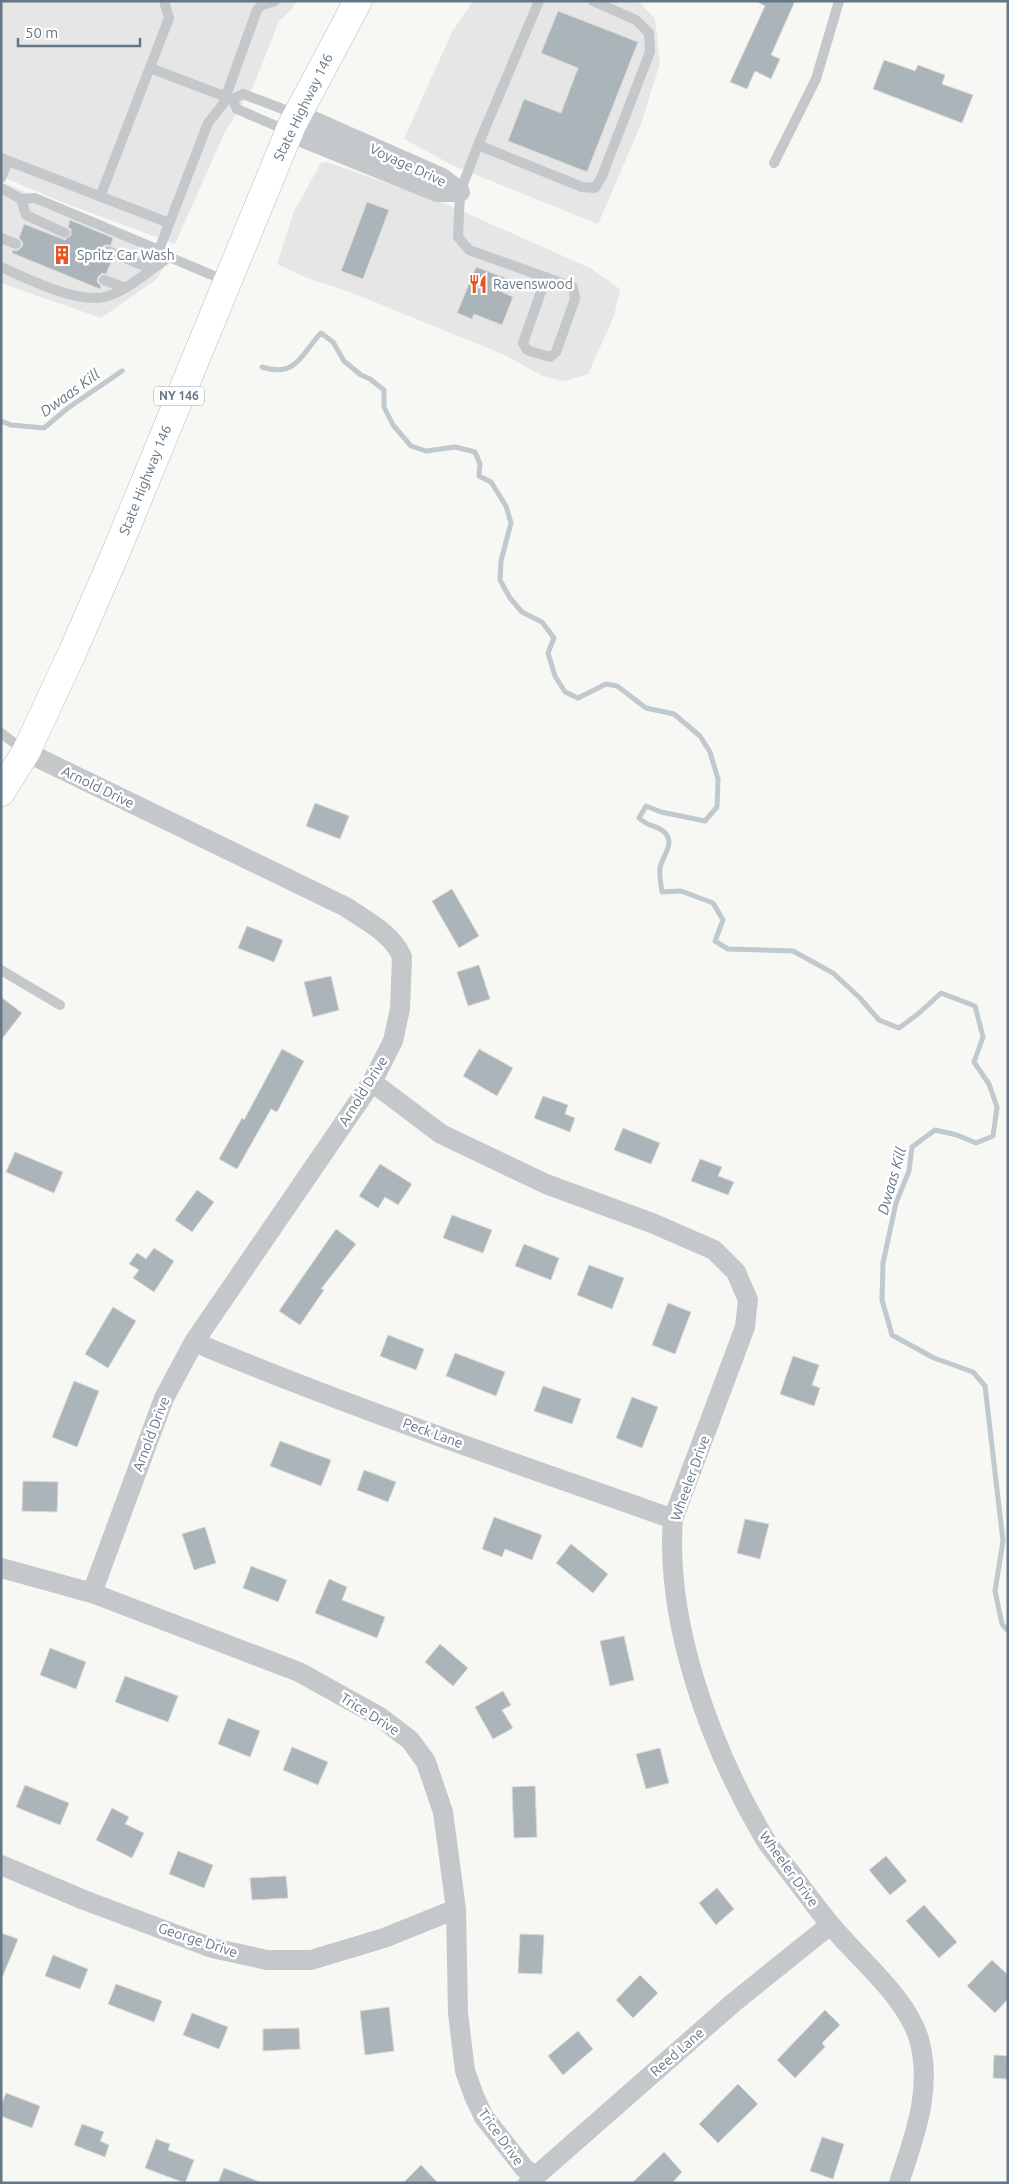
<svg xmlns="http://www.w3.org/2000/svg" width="1009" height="2184" font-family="Ubuntu,sans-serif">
<rect width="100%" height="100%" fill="#f7f7f4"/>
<path fill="#e5e6e5" d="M1,1H296L292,9L279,21L253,87L224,134L175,244L59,201L1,176Z
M473,1H638L655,19L660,63L641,124L598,224L452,165L404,139L452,32Z
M327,162L448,205L590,268L620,289L614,316L588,374L564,381L543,376L505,355L350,292L307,278L277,264L294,211L321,163Z
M1,182L172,252L157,279L101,318L1,283Z"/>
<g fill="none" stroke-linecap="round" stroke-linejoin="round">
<path stroke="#bfc9ce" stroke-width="5" d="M262,367C297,378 301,354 321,333L333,342L344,361L361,375L370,379L384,390V407L393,425L411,446L426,451L455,447L475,452L480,464L479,476L491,482L506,506L511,523L501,561L500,580L510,598L522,612L542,622L554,638L548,653L555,676L565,692L578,698L606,684L617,686L646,708L674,714L700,736L710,752L718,779L717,807L705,821L661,812L646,806L639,818C648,827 656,825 663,831C677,842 662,856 660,868C659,875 661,884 662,892L681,891L713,903L723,920L715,941L728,949L793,951L833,973L859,997L879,1020L899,1028L918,1014L941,993L975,1006L983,1037L974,1062L989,1084L997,1107L993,1136L976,1143L957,1135L935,1130L912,1147L909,1171L896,1203L883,1263L882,1300L892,1335L934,1358L973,1372L985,1386L1003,1541L995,1591L1002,1624L1008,1631
M1,421L11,425L44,428L68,408L122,371"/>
</g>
<path fill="#abb4b9" stroke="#d9d9d6" d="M756,1H795L771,55L780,59L771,79L755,71L747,89L730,82L765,6Z
M558,11L638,42L587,172L508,141L524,99L561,113L578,68L541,53Z
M884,60L915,71L918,65L945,75L942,84L973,95L962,123L873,89Z
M367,202L389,210L363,279L341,271Z
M70,220L113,238L111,245H104L102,249L103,256L112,260L106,274L102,273L98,277L97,282L101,286L100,289L12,253L13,250L17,251L22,247L23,243L19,238L24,224L65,240L71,235V229L68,227Z
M476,267L508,279L502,292L513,297L502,325L474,314L472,319L457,313Z
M315,803L349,816L340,839L306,826Z
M452,889L479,936L459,948L432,901Z
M247,926L283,940L274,962L238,948Z
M479,965L490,999L468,1006L457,972Z
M331,976L339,1010L313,1017L304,982Z
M1,997L22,1013L1,1040Z
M282,1049L304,1061L277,1112L271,1109L237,1169L219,1159L242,1118L244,1120Z
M479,1049L513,1068L497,1096L463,1076Z
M543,1096L568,1105L565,1114L575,1118L570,1132L534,1118Z
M623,1128L660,1143L651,1164L614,1150Z
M15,1152L63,1172L54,1193L6,1172Z
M700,1159L722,1167L718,1176L734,1182L728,1195L691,1181Z
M380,1164L412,1184L398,1205L385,1197L378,1208L359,1196Z
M197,1190L214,1202L192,1232L175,1220Z
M452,1215L492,1230L483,1253L443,1238Z
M336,1229L356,1244L321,1289L324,1290L300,1325L279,1311Z
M524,1244L559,1258L551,1280L515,1266Z
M154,1248L174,1261L154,1292L133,1278L139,1270L129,1264L137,1253L146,1259Z
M589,1265L624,1278L612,1309L577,1295Z
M668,1303L691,1312L675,1354L652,1345Z
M113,1307L136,1321L108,1368L85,1354Z
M388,1335L424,1349L416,1370L380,1356Z
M455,1353L505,1372L496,1396L446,1376Z
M793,1356L819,1365L812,1385L820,1388L814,1406L780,1394Z
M74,1381L99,1391L77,1447L52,1437Z
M543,1386L581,1399L572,1424L534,1411Z
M632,1397L658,1407L642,1448L616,1438Z
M280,1441L331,1460L321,1486L270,1466Z
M364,1470L396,1482L388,1502L357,1490Z
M23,1481L58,1482L57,1512L22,1511Z
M494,1517L542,1535L532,1560L505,1549L502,1557L482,1549Z
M745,1519L769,1524L760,1559L737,1553Z
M205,1527L216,1563L194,1570L182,1534Z
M571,1544L608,1574L593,1593L556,1563Z
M251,1566L287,1580L278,1602L243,1588Z
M329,1579L347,1587L342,1600L385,1617L377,1638L315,1613Z
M624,1636L634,1680L610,1686L600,1641Z
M440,1644L468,1668L453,1686L425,1662Z
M50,1648L86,1662L76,1689L40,1675Z
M125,1676L178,1696L168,1722L115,1702Z
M503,1691L511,1705L502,1710L513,1728L493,1739L475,1707Z
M228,1718L260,1731L250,1757L218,1744Z
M292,1747L328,1762L318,1785L283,1770Z
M660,1748L669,1783L646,1789L636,1754Z
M25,1785L69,1803L60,1825L16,1807Z
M535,1786L537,1837L514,1838L512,1787Z
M112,1808L129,1817L125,1824L144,1833L132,1858L96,1840Z
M178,1851L213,1865L204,1888L169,1874Z
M886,1856L907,1881L890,1895L869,1870Z
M286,1876L288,1898L252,1900L250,1878Z
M717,1888L734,1909L716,1925L699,1903Z
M924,1905L957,1942L939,1958L906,1921Z
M1,1933L18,1939L2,1978H1Z
M520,1934L544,1935L542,1974L518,1973Z
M53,1955L88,1969L80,1989L45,1976Z
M992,1960L1008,1975V1999L995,2013L967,1986Z
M640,1975L658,1993L633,2018L616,2000Z
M116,1984L162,2001L154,2022L108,2004Z
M389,2007L394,2051L365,2055L360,2011Z
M825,2010L840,2025L822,2043L825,2047L795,2078L777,2060Z
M192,2013L228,2027L219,2049L183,2035Z
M299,2028L300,2049L263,2051V2029Z
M578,2031L593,2049L563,2075L548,2056Z
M994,2055L1008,2056V2079L993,2078Z
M738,2084L758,2104L718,2143L699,2124Z
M6,2093L40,2106L32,2128L1,2116V2106Z
M82,2124L104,2132L100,2141L109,2145L105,2157L74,2145Z
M822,2137L844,2144L833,2179L810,2171Z
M156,2139L170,2144L168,2150L194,2160L185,2183L145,2168Z
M664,2152L682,2172L672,2183H632Z
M421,2165L438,2183H403Z
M224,2168L260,2182V2183H218Z"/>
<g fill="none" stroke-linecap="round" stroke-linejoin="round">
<g stroke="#b7bbbf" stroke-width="29">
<path id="primary" d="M1,792L26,752L73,651L116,552L292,125L358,1"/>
</g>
<path stroke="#c4c8cb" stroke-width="10" d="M150,68L232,99L237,109L288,131
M232,99L243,94L296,114
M478,145L582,187L595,188L602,176L650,52L649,33L636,20L593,1
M1,158L169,223
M774,163L816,79L839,1
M1,178L8,161
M1,188L21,199L35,198L159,250
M100,197L169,18L164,1
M21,199L26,215L65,233
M1,238L16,244
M108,251L152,269
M1,267C28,279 82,307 111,295C133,286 150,270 169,257
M537,276L542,289L523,343L527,350L550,357L556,352L575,299L573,287L469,250L458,237L460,192L478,145L539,1
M104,280L126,288
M226,281L169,257L159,250L208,123L223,104L257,10L262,5L275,1
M1,733L25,751
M1,970L60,1005"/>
<path stroke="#c4c8cb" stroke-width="20" d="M297,114L442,178L460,192
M289,132L437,192H460
M26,752L346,907C366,921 392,933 402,957L400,1009L393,1041L372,1082L194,1342L164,1398L92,1593
M372,1082L441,1134L546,1184L652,1223L714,1250L736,1272L748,1300L745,1327L673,1519C665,1622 710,1745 762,1834C768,1846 778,1856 786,1867C801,1886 815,1906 830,1924C858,1959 909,1998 920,2043C932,2092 914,2137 899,2183
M194,1342C351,1408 513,1462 673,1519
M1,1568L92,1593L299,1672L380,1717L410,1740L426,1762L443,1812L456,1909L458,2013L465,2071L474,2096L484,2117L524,2168L535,2176
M1,1865L84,1900L212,1948L267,1960H311L384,1938L456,1909
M528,2183L733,2003L830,1925"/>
<use href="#primary" stroke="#fff" stroke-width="28"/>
</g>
<defs>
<g id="building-bare" transform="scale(1.5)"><path d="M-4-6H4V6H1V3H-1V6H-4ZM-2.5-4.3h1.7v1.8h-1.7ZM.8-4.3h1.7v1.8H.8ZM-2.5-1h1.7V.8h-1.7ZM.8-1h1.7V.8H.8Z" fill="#ec531f" stroke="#fff" stroke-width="2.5" paint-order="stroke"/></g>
<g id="restaurant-bare" transform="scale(1.5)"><path d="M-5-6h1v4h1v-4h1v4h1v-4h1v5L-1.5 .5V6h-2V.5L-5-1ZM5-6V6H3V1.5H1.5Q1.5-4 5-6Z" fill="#ec531f" stroke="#fff" stroke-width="2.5" paint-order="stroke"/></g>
</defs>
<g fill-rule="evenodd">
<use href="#building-bare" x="62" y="255"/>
<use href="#restaurant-bare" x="478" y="284"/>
</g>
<g text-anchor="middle" stroke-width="5" stroke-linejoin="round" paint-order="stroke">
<rect fill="#fff" stroke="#93a0aa" stroke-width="1" x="154" y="386.5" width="50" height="19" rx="4"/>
<g font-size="12" font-weight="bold" fill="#657786">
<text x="179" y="400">NY 146</text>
</g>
<g font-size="14" fill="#657786" stroke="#fff">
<text transform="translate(303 107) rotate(-64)" y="5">State Highway 146</text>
<text transform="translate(408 165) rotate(25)" y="5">Voyage Drive</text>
<text transform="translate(145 480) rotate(-68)" y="5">State Highway 146</text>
<text transform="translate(98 787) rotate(26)" y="5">Arnold Drive</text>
<text transform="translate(363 1091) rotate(-58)" y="5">Arnold Drive</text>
<text transform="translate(433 1433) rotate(20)" y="5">Peck Lane</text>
<text transform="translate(151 1434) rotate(-69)" y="5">Arnold Drive</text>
<text transform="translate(690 1478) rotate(-70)" y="5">Wheeler Drive</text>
<text transform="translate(370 1714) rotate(32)" y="5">Trice Drive</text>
<text transform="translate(789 1869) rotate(54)" y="5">Wheeler Drive</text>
<text transform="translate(198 1940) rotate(18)" y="5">George Drive</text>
<text transform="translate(677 2052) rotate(-41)" y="5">Reed Lane</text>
<text transform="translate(501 2137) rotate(54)" y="5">Trice Drive</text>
</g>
<g font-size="14" fill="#657786" stroke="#fff" text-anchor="start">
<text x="77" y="260">Spritz Car Wash</text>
<text x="493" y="289">Ravenswood</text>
</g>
<g font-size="15" font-style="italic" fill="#607883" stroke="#fff">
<text transform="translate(70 393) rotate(-36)" y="5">Dwaas Kill</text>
<text transform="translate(892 1181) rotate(-74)" y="5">Dwaas Kill</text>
</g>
</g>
<rect width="1009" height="2184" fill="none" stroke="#657786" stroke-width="5"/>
<path d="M18 38v8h122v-8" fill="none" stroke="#657786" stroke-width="2.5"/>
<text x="25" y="38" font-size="15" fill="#657786" stroke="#ffffff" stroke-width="4" paint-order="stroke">50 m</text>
</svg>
